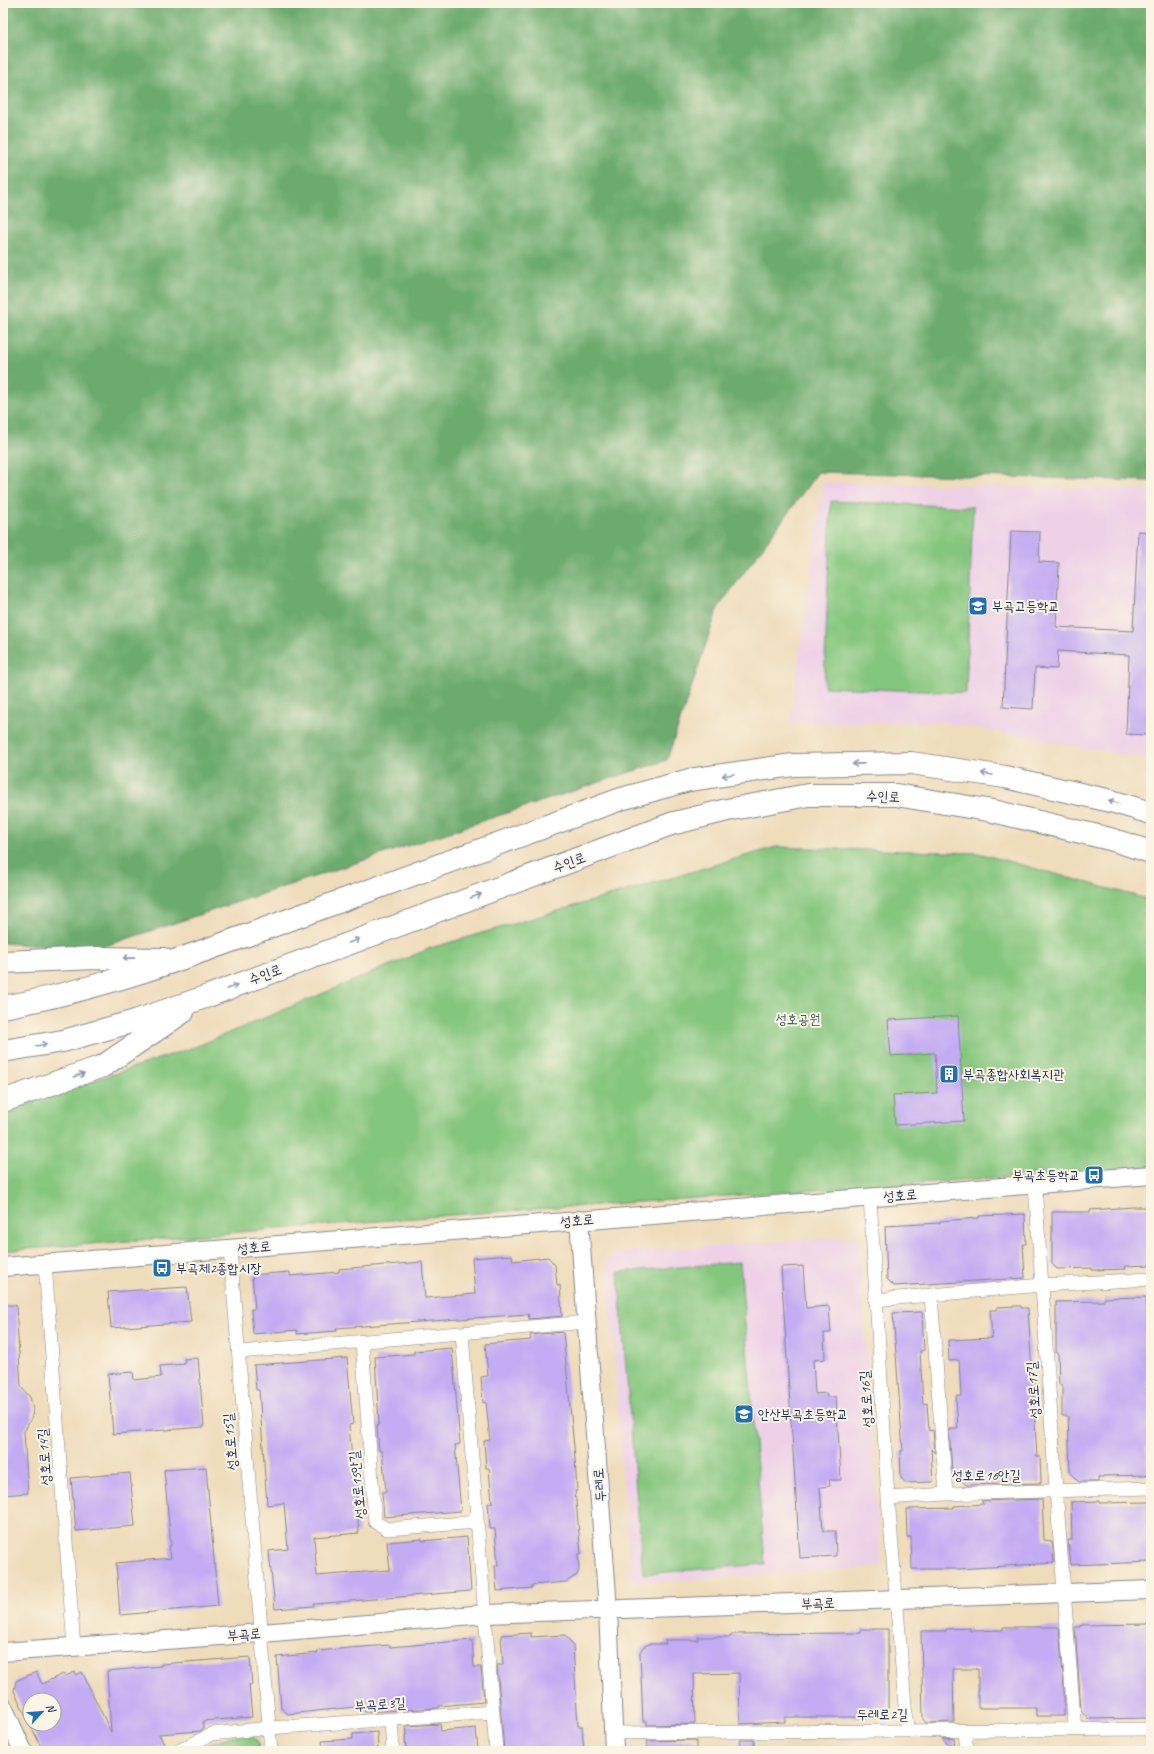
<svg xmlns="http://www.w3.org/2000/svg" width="1154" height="1754" font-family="Caveat,'Poor Story',sans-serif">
<rect width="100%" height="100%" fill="#fcf5e5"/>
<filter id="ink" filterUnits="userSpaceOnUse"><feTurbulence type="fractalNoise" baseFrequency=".025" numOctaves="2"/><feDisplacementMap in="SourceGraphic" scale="8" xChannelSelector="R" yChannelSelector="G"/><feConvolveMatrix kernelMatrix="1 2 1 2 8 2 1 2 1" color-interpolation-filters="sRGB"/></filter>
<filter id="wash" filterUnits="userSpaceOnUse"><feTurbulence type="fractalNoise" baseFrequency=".012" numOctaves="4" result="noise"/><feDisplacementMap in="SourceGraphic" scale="16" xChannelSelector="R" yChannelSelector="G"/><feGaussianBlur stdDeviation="0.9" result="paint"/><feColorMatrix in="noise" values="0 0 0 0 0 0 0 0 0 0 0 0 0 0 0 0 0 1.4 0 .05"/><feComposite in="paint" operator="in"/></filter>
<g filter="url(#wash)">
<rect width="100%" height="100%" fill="#efdcbb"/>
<path fill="#eed0e7" d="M823,482L1151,490V760L943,722L790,723Z
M858,1236L881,1567L639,1583L630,1575L607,1261L615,1253Z"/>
<path fill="#85c67e" stroke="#507a6e" d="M831,501L973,507L966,693L824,687Z
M776,847L978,853L1151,900V1167L465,1214L3,1251V1111L200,1045L431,948Z
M740,1262L765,1564L643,1574L618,1272Z
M235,1735L252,1736L258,1741L259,1751H198L212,1742Z"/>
<path fill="#6cab6d" stroke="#446d66" d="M3,3H1151V481L818,472L718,608L667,760L93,950L3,943Z"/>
<g id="blocks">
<path fill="#c3acf3" d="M1011,531L1040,532L1039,562L1059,563L1056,627L1133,631L1138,531L1151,532V735L1126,734L1129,655L1058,651L1057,669L1035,668L1033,709L1003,707Z
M958,1016L964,1121L895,1125L893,1095L937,1093L935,1053L891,1056L888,1020Z
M1134,1207H1151V1265L1125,1266L1126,1269L1092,1270V1268L1057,1269L1052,1264V1212H1090V1210Z
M1025,1214L1026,1244H1023L1025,1278L894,1286L887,1279L885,1226L940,1223V1221L979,1218V1216Z
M512,1255L513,1261L548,1257L555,1265L557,1285H560L562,1316L529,1319L528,1314L336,1328L337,1331L297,1334V1330L253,1334L251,1309H255L252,1275L290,1272V1276L339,1272V1269L422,1262L425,1298L475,1294L472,1258Z
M803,1266L806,1308L829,1306L831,1333H824L825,1359L813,1360L815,1394L826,1393L827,1397H836L841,1480H829L830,1486L820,1487L823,1531H835L836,1556L800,1558L781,1267Z
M187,1287L191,1322L111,1328L108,1292Z
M1146,1297L1148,1387H1150L1151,1411H1149L1150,1445H1147V1475L1103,1476V1477H1098V1482H1079L1070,1473L1068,1416H1062V1385H1059L1058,1353H1056V1302L1104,1301V1298Z
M3,1305H16L21,1387L30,1397L33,1409L32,1417L24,1432L28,1493L3,1495Z
M1016,1306H1021V1308H1028L1037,1457H1040L1041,1483L966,1485L952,1471L949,1429H958L956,1396H961L959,1360L949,1361L948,1340L992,1338L990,1310H997V1307Z
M922,1312L924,1350L920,1351L923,1404L927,1403L929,1431L933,1430L935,1453L931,1449L933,1482L906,1483L901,1478L900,1451H903L893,1313Z
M563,1332L575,1458L577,1491H575L581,1554H578L579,1570L577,1575L566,1582L532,1585V1588L497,1591L495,1566L498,1565L495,1529H490L488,1503H492L489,1468H486L484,1441L490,1440L486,1402L483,1403L481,1377L488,1376L485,1344L531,1340L530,1335Z
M452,1348L460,1444L455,1445L461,1511L384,1517L382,1492H386L382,1451H379L377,1425L379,1424L375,1357L414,1354V1351Z
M198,1358L204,1427L113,1434L108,1374L133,1372L134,1380L161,1377L160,1366L185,1364L184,1359Z
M347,1358L353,1424L349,1425L353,1470H356L359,1495H356L359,1533L314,1537L317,1576L390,1570L387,1542L422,1539V1541L467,1537L471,1591L314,1604V1606L275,1609L269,1551L288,1549L284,1503L267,1505L259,1390H256L254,1365Z
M206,1467L218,1606L120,1615L116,1563L171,1558L169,1546H171L164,1470Z
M130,1473L135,1526L76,1531L71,1478Z
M1042,1499L1044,1540L1052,1541L1054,1563L958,1569H912L911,1537H907L906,1509L954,1508V1506L984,1504L981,1501Z
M1099,1501V1503L1151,1502V1562L1071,1565L1068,1540H1072L1071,1502Z
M1151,1624V1718L1088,1719L1081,1710L1075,1627H1081V1625Z
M1003,1627H1059L1064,1687V1716H1036V1708H978V1669H953L954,1722L926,1723L923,1719L921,1631H946V1629L970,1628V1631L1003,1630Z
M861,1629H888V1717H785V1722L740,1724L739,1673L694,1674L695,1724L647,1725V1721H643L640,1652L643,1647L649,1644H666L665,1640H698V1637H731V1634L861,1633Z
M531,1633V1637L565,1635L573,1645L578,1726H582L584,1751H504L497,1665H503L501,1635Z
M472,1640L474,1667H481L484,1702L439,1706V1708L365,1712L364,1706L288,1714L281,1708L277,1657L318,1653V1651L349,1648L390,1645V1647Z
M250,1657L252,1685H249L252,1717L203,1721V1729L200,1731L159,1734L164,1744L149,1751H43L30,1724H54V1700H30V1724L14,1691L16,1681L36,1672L42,1684L65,1673L66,1676L75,1672L76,1675L82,1672L111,1732L107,1671L161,1666V1664Z
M440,1724L441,1731L476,1728L478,1751H406L405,1735L407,1734L406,1726Z
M377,1732L378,1751H323L322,1741L353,1739V1734Z
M954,1738L955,1751L942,1739Z
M696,1740V1751H647V1741Z
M740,1740H754V1751H740Z"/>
</g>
</g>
<g filter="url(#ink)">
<use href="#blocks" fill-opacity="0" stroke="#85868c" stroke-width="1"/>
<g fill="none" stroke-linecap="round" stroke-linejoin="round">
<g stroke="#85868c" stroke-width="14">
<path id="street" d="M1035,1185L1056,1490L1075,1730
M870,1197L888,1498L907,1730
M230,1249L271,1751
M45,1264L74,1647
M931,1295L946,1494L1151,1488
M875,1300L1042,1285L1151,1279
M462,1334L496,1751
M362,1342L375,1522L387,1529L477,1522
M239,1352L587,1322
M888,1498L946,1494
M391,1720L393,1751
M965,1731L967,1751
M613,1733L1151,1729
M178,1751L212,1734L269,1728L493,1712"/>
</g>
<g stroke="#85868c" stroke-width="20">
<path id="secondary" d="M579,1220L608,1609L614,1751
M3,1267L1151,1175
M3,1652L262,1633L485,1614L1151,1590
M3,1707L23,1751"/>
</g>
<g stroke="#85868c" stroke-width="24">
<path id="highway" d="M3,962L96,958L163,959
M3,1007C104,989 199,953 294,918C403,879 512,839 621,799L689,780L793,765L911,763L1005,777L1111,801L1151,813
M3,1051L63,1041L135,1021L208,996L671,824L727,810L808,795H896L993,811L1110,839L1151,852
M3,1101L103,1066L183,1012"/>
</g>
<use href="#street" stroke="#fff" stroke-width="13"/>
<use href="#secondary" stroke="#fff" stroke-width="18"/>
<use href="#highway" stroke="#fff" stroke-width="22"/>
</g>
<defs><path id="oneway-shaft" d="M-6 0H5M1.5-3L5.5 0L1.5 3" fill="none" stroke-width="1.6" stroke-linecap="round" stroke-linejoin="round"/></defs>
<g stroke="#8d97ae">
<use href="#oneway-shaft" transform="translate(858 764) rotate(179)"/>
<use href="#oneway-shaft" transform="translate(987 774) rotate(-171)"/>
<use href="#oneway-shaft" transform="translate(728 775) rotate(171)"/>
<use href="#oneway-shaft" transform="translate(1114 802) rotate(-164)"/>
<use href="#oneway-shaft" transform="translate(476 896) rotate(-20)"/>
<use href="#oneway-shaft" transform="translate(354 941) rotate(-20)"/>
<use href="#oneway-shaft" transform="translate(129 958) rotate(-179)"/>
<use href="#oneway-shaft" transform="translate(232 987) rotate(-20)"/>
<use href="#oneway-shaft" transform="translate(41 1045) rotate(-9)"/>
<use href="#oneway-shaft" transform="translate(79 1075) rotate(-19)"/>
</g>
</g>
<defs>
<g id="school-square" transform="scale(1)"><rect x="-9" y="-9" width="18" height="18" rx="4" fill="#1f6fb2" stroke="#fcf5e5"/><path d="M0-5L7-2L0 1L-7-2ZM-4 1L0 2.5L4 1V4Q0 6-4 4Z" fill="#fff"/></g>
<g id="building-square" transform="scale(1)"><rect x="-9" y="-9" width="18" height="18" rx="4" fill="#1f6fb2" stroke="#fcf5e5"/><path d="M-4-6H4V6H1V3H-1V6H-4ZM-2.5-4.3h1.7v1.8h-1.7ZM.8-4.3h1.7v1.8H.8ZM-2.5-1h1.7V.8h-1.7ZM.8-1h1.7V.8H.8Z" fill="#fff"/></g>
<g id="bus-square" transform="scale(1)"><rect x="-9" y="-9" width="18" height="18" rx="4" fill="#1f6fb2" stroke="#fcf5e5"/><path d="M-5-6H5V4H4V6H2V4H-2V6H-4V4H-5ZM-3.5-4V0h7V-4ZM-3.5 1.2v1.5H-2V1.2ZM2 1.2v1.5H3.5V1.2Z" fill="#fff"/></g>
</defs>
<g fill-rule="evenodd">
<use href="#school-square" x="978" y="606"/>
<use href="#building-square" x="949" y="1074"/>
<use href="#bus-square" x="1094" y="1175"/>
<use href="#bus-square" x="162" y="1268"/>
<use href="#school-square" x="744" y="1414"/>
</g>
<g text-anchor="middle" stroke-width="4" stroke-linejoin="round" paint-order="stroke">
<g font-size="14" fill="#1b2f5e" stroke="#fcf5e5" text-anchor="start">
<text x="992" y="611">부곡고등학교</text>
<text x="963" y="1079">부곡종합사회복지관</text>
<text x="1080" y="1180" text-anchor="end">부곡초등학교</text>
<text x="176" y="1273">부곡제2종합시장</text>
<text x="758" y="1419">안산부곡초등학교</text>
</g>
<g font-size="14" fill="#1b2f5e" stroke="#fcf5e5">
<text transform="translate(883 796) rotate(2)" y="5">수인로</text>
<text transform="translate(569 862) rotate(-20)" y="5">수인로</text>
<text transform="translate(265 974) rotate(-20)" y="5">수인로</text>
<text transform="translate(900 1195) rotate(-4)" y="5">성호로</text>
<text transform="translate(577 1220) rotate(-5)" y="5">성호로</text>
<text transform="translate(254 1247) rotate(-5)" y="5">성호로</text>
<text transform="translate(1033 1390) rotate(-94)" y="5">성호로17길</text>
<text transform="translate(866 1399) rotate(-94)" y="5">성호로16길</text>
<text transform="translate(230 1442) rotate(-95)" y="5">성호로15길</text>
<text transform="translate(44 1457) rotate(-94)" y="5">성호로14길</text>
<text x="986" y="1480">성호로16안길</text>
<text transform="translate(357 1485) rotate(-96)" y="5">성호로15안길</text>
<text transform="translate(599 1485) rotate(-94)" y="5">두레로</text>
<text transform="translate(818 1603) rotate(-2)" y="5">부곡로</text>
<text transform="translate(244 1634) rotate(-4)" y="5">부곡로</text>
<text transform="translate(380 1704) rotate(-4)" y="5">부곡로3길</text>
<text x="882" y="1719">두레로2길</text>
</g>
<g font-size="14" fill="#3b5c68" stroke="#fcf5e5">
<text x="798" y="1024">성호공원</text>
</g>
</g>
<rect width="1154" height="1754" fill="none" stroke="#fcf5e5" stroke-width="16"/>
<g transform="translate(42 1712) rotate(64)"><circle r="19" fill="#fcf5e5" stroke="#a2a6af"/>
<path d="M0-3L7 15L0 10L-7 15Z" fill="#1f6fb2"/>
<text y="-6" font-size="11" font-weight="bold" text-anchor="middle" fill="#1b2f5e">N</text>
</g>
</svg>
